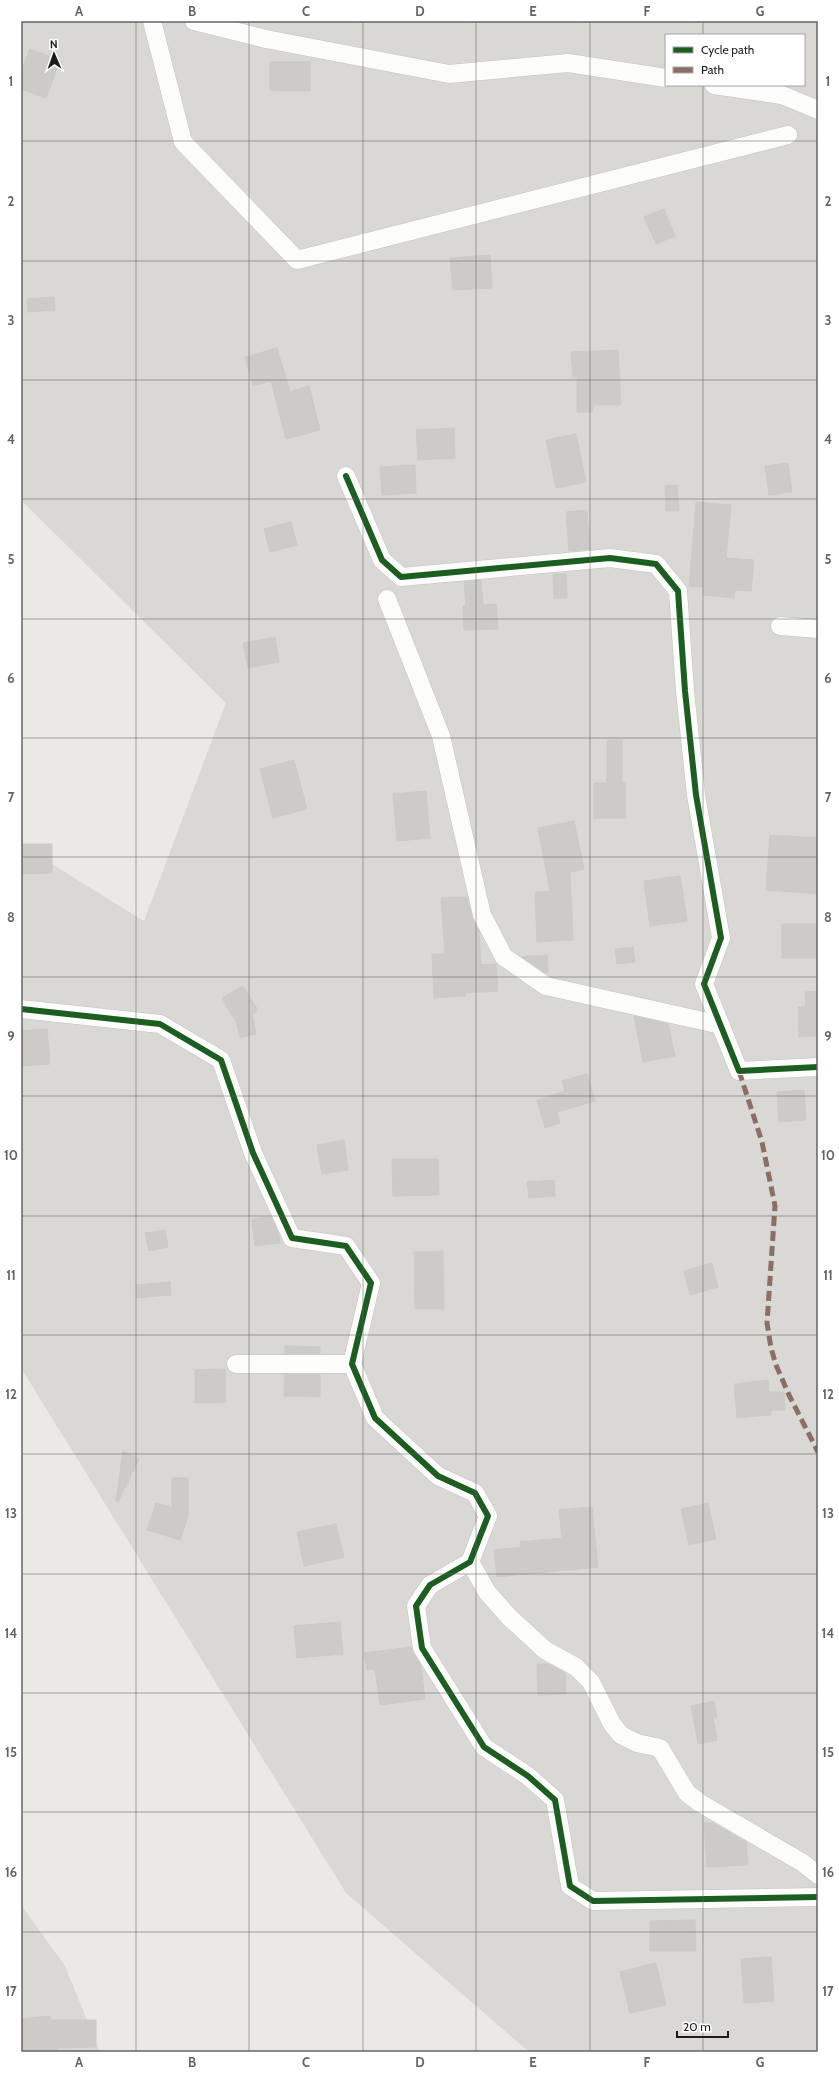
<svg xmlns="http://www.w3.org/2000/svg" width="839" height="2073" font-family="Cabin,sans-serif">
<rect width="100%" height="100%" fill="#eae9e4"/>
<path fill="#d9d8d5" fill-rule="evenodd" d="M21,21H818V2052H529L346,1893L21,1368V845L144,921L226,703L21,500ZM666,35H804V85H666Z
M21,1905L65,1966L100,2052H21Z"/>
<path fill="#cccbc7" stroke="#cdcac6" d="M30,49L60,60L46,98L21,89V72Z
M270,62H310V91L270,90Z
M664,209L675,236L656,244L644,217Z
M490,255L492,288L453,290L450,258Z
M54,297L55,310L28,312L27,299Z
M277,348L290,392L309,386L320,430L286,439L271,381L253,386L245,357Z
M618,350L621,405H593V412H577V378H573L571,352Z
M454,428L455,458L418,460L416,430Z
M576,434L586,482L556,488L546,440Z
M788,463L792,492L769,495L765,466Z
M415,465L416,493L382,495L380,467Z
M677,485L679,510L666,511L665,486Z
M696,502L731,505L726,558L754,560L751,591L735,590L734,598L703,595L704,587L689,586Z
M587,510L590,549L569,551L566,512Z
M291,522L297,545L270,552L264,529Z
M553,574H566L567,598H554Z
M481,580L483,605L496,604L498,629L464,630L463,606H466L464,582Z
M275,637L279,662L248,668L243,643Z
M607,740H622V783H625L626,818H594V783H607Z
M294,760L307,809L273,818L260,769Z
M426,791L430,838L397,841L393,794Z
M574,821L584,869L570,872L573,940L537,942L535,892L550,891L538,828Z
M770,835L818,838V894L766,890Z
M21,844H52V873L21,874Z
M680,876L687,921L650,926L644,881Z
M467,897L472,918L479,931L481,965L496,964L498,991L465,993V996L434,998L432,954H445L441,898Z
M782,924H818V958H782Z
M633,947L635,962L617,964L615,949Z
M547,955L548,973H546L522,957Z
M243,986L258,1010L252,1014L256,1034L240,1038L237,1024L222,998Z
M818,991V1036L799,1037L798,1007L806,1006L805,992Z
M634,1016L668,1024L675,1056L643,1062Z
M47,1029L50,1064L21,1066V1031Z
M587,1074L595,1101L557,1112L560,1123L545,1128L537,1100L565,1091L562,1081Z
M804,1090L806,1120L779,1122L777,1092Z
M344,1140L348,1170L322,1174L317,1145Z
M392,1159H438L439,1195L393,1196Z
M554,1180L555,1196L529,1198L527,1182Z
M271,1217L279,1235L280,1243L255,1246L252,1219Z
M165,1230L168,1247L149,1251L145,1233Z
M443,1251L444,1309H415L414,1252Z
M712,1263L718,1287L690,1295L684,1271Z
M170,1282L171,1295L137,1298L136,1285Z
M285,1346L320,1347V1354H285Z
M225,1369L226,1402L195,1403V1370Z
M285,1374H320V1397L284,1396Z
M768,1380L769,1392H784L785,1410H771V1415L737,1418L734,1384Z
M123,1451L139,1459L118,1502L116,1501Z
M172,1478H188V1516L180,1540L147,1530L156,1503L172,1508Z
M708,1503L716,1539L689,1545L681,1509Z
M592,1507L598,1567L497,1577L494,1550L521,1547L520,1542L562,1538L559,1510Z
M336,1524L344,1557L304,1566L297,1532Z
M340,1622L343,1654L297,1658L294,1626Z
M411,1647L421,1666L425,1699L380,1705L375,1669L367,1670L364,1653Z
M537,1664H548L565,1673L566,1694L538,1695Z
M714,1701L717,1717L713,1718L717,1740L698,1744L691,1706Z
M704,1823H713L746,1842L748,1865L707,1867Z
M695,1920L696,1951H650V1921Z
M771,1957L774,2001L744,2003L741,1959Z
M656,1963L666,2005L630,2013L620,1972Z
M50,2016L51,2020H96V2047L57,2048L58,2052H21V2019Z"/>
<g fill="none" stroke-linecap="round" stroke-linejoin="round">
<g stroke="#c3c2c0" stroke-width="19">
<path id="minor" d="M152,21L183,142L297,260L788,135
M194,21L266,39L449,74L568,63L666,78
M714,85L782,95L818,110
M346,476L382,560L401,577L610,558L656,564L678,591L685,691L696,795L721,938L704,984L739,1071L818,1067
M387,599L441,736L482,915L504,957L546,986L721,1025
M780,626L818,629
M21,1009L160,1024L221,1060L253,1153L292,1238L346,1246L371,1283L352,1364L375,1418L438,1476L475,1493L488,1516L470,1562L430,1585L416,1606L422,1648L484,1747L528,1776L555,1800L570,1886L593,1901L818,1897
M236,1364H352
M470,1562L487,1592L509,1617L545,1650L576,1667L591,1682L612,1724L621,1735L637,1743L660,1748L687,1793L700,1803L803,1863L818,1875"/>
</g>
<use href="#minor" stroke="#fcfcfb" stroke-width="18"/>
<path stroke="#8d6e63" stroke-width="5" stroke-dasharray="10 5" stroke-linecap="butt" d="M739,1071L762,1142L775,1206L767,1323L771,1348L776,1365L789,1395L818,1452"/>
<g stroke="#fff" stroke-width="8">
<path id="cycleway" d="M346,476L382,560L401,577L610,558L656,564L678,591L685,691L696,795L721,938L704,984L739,1071L818,1067
M21,1009L160,1024L221,1060L253,1153L292,1238L346,1246L371,1283L352,1364L375,1418L438,1476L475,1493L488,1516L470,1562L430,1585L416,1606L422,1648L484,1747L528,1776L555,1800L570,1886L593,1901L818,1897"/>
</g>
<use href="#cycleway" stroke="#1b5e20" stroke-width="6"/>
</g>
<path fill="none" stroke="#646462" stroke-width="1" stroke-opacity="0.55" d="M136,21V2052M249,21V2052M363,21V2052M476,21V2052M590,21V2052M703,21V35M703,85V2052M21,141H818M21,261H818M21,380H818M21,499H818M21,619H818M21,738H818M21,857H818M21,977H818M21,1096H818M21,1216H818M21,1335H818M21,1454H818M21,1574H818M21,1693H818M21,1812H818M21,1932H818"/>
<rect width="839" height="2073" fill="none" stroke="#ffffff" stroke-width="44"/>
<rect x="665" y="34" width="140" height="52" fill="#ffffff" stroke="#a4a4a4"/>
<rect x="673" y="47" width="20" height="6" fill="#1b5e20" stroke="#a4a4a4"/>
<text x="701" y="54" font-size="12" fill="#1c1c1c">Cycle path</text>
<rect x="673" y="67" width="20" height="6" fill="#8d6e63" stroke="#a4a4a4"/>
<text x="701" y="74" font-size="12" fill="#1c1c1c">Path</text>
<g transform="translate(54 54) rotate(358)" stroke="#ffffff" stroke-width="3" paint-order="stroke">
<path d="M0-3L7 15L0 10L-7 15Z" fill="#1c1c1c"/>
<text y="-6" font-size="11" font-weight="bold" text-anchor="middle" fill="#1c1c1c">N</text>
</g>
<path d="M677 2031v6h51v-6" fill="none" stroke="#1c1c1c" stroke-width="2"/>
<text x="683" y="2031" font-size="12" fill="#1c1c1c" stroke="#ffffff" stroke-width="3" paint-order="stroke">20 m</text>
<rect x="22" y="22" width="795" height="2029" fill="none" stroke="#646462" stroke-width="1.5"/>
<g font-size="13" text-anchor="middle" font-weight="bold" fill="#646462">
<text x="79" y="16">A</text>
<text x="192" y="16">B</text>
<text x="306" y="16">C</text>
<text x="420" y="16">D</text>
<text x="533" y="16">E</text>
<text x="647" y="16">F</text>
<text x="760" y="16">G</text>
<text x="11" y="86">1</text>
<text x="828" y="86">1</text>
<text x="11" y="206">2</text>
<text x="828" y="206">2</text>
<text x="11" y="325">3</text>
<text x="828" y="325">3</text>
<text x="11" y="444">4</text>
<text x="828" y="444">4</text>
<text x="11" y="564">5</text>
<text x="828" y="564">5</text>
<text x="11" y="683">6</text>
<text x="828" y="683">6</text>
<text x="11" y="802">7</text>
<text x="828" y="802">7</text>
<text x="11" y="922">8</text>
<text x="828" y="922">8</text>
<text x="11" y="1041">9</text>
<text x="828" y="1041">9</text>
<text x="11" y="1160">10</text>
<text x="828" y="1160">10</text>
<text x="11" y="1280">11</text>
<text x="828" y="1280">11</text>
<text x="11" y="1399">12</text>
<text x="828" y="1399">12</text>
<text x="11" y="1518">13</text>
<text x="828" y="1518">13</text>
<text x="11" y="1638">14</text>
<text x="828" y="1638">14</text>
<text x="11" y="1757">15</text>
<text x="828" y="1757">15</text>
<text x="11" y="1877">16</text>
<text x="828" y="1877">16</text>
<text x="11" y="1996">17</text>
<text x="828" y="1996">17</text>
<text x="79" y="2067">A</text>
<text x="192" y="2067">B</text>
<text x="306" y="2067">C</text>
<text x="420" y="2067">D</text>
<text x="533" y="2067">E</text>
<text x="647" y="2067">F</text>
<text x="760" y="2067">G</text>
</g>
</svg>
